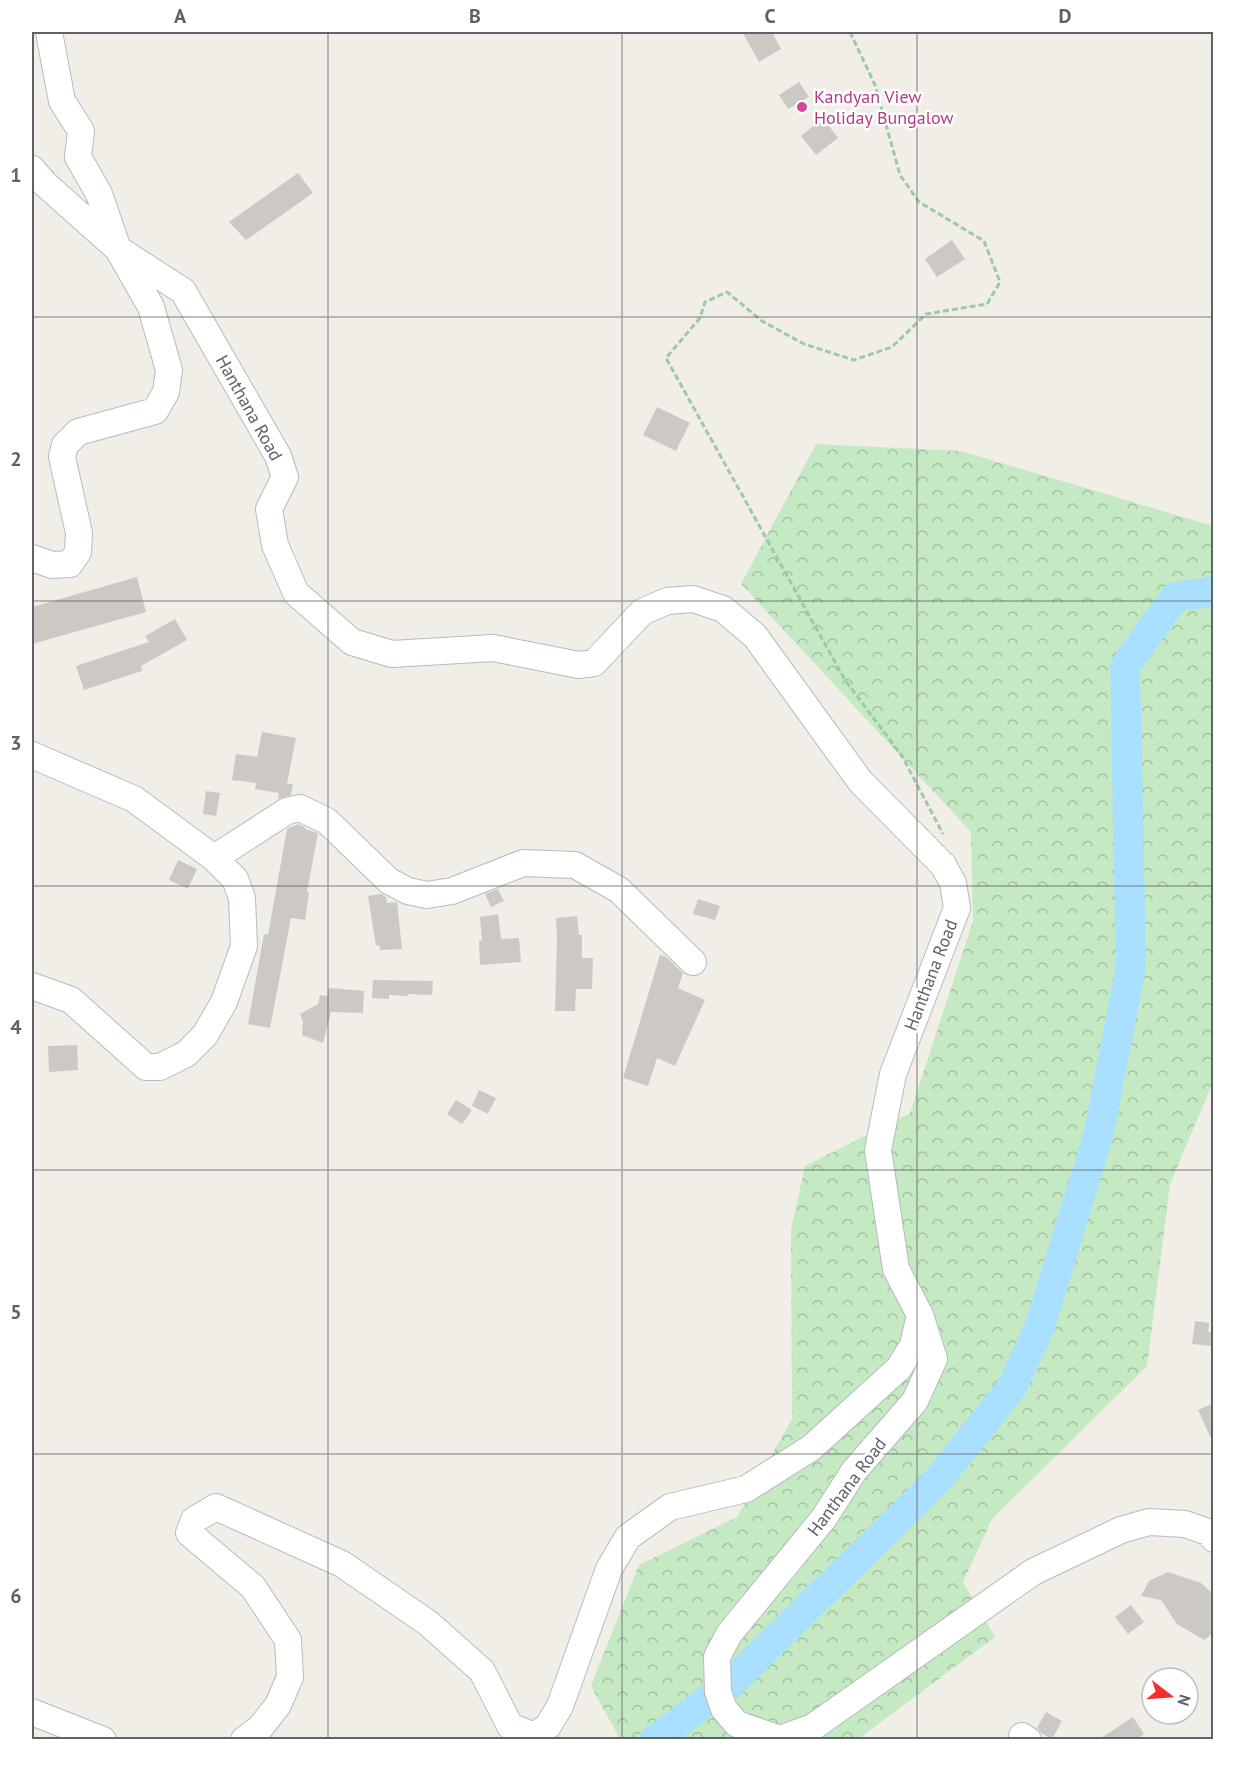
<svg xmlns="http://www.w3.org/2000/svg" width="1245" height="1771" font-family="'PT Sans',sans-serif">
<defs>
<pattern id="forest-crowns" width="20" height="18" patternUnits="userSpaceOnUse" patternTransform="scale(1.5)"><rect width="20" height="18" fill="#c5e9c3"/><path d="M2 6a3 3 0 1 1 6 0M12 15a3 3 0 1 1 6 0" fill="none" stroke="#a3c0a2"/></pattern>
</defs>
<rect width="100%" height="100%" fill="#f1eee7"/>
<path fill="url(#forest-crowns)" d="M816,444L961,451L1213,526V1082L1170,1184L1147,1366L992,1519L963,1582L995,1637L858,1739H620L591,1686L639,1565L737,1517L792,1419L791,1229L805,1166L910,1113L973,921L971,832L741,584Z"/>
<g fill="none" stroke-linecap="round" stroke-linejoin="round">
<path stroke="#a9dfff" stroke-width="30" d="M655,1740L733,1681L937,1481L1012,1387L1040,1326L1099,1133L1131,966L1125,666L1175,597L1214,591"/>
</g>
<path fill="#ccc9c4" d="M742,32H772L781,49L759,62Z
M799,82L809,97L788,109L779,95Z
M823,118L838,138L816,155L801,136Z
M298,173L313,193L246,240L229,222Z
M952,240L965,259L937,277L925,259Z
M657,407L690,423L676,451L643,435Z
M137,577L146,612L32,644V607Z
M175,619L187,640L141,666L142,671L84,690L76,666L149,642L145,636Z
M262,732L296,738L287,784H293L291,795L278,799L279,793L255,789L256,783L232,780L236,754L257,757Z
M206,791L220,793L216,816L203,814Z
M298,824L305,827V829L318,833L307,892L309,893L305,920L291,918L270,1028L248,1024L264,934L268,935L287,829Z
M178,860L197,869L188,889L169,880Z
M498,889L504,901L491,907L485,894Z
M381,894L386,897L387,903L397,902L402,949L380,950L379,945L376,946L368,896Z
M698,899L720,906L715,920L693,914Z
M498,914L501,939L519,938L521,962L480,965L479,941L482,940L480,917Z
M577,916L579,935H582V958H593L592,989H576L575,1011H555L557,938L556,918Z
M660,955L666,957L683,973L678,988L705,1000L675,1066L657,1058L648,1086L623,1078Z
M373,980L433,981L432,995L408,994V996L389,995V999L372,998Z
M329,988L364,991L363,1013L331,1012L323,1043L302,1035L303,1022L300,1014L318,1004L320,995L327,996Z
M77,1045L78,1070L49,1072L48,1046Z
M479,1090L496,1098L488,1114L472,1106Z
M456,1100L472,1110L462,1124L447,1114Z
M1195,1321L1209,1323L1208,1332L1214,1333L1212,1346L1192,1344Z
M1214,1403V1445L1198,1410Z
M1168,1572L1201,1583L1214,1595V1632L1204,1640L1177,1624L1161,1600L1141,1596L1149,1581Z
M1131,1605L1144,1622L1128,1634L1115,1617Z
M1046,1712L1062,1721L1052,1739L1041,1733L1037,1728Z
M1133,1717L1144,1734L1135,1740H1098Z"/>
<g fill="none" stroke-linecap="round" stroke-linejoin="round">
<g stroke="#b7babe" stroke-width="28">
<path id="minor" d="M32,169L45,184L118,249L183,291L278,456L285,477L269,509L275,545L296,593L352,642L392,654L493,648L579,665L594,663L642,612L667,601L693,599L723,609L755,636L860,781L943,865L953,883L957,908L893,1074L878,1150L896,1269L920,1315L934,1359L915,1401L854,1471L824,1518L729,1634L717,1657L718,1692L724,1709L737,1724L780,1739L813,1727L1033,1572L1121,1530L1149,1522L1185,1524L1208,1532L1214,1539
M32,558L52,565L70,564L78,552L79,533L62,457L65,445L78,432L155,411L166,392L169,370L151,307L118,249L99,194L78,157L81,131L62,101L49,32
M32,755L134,799L214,858L235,879L242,898L244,946L224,1002L205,1035L186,1054L160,1067H146L71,1000L32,986
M214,858L287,811L300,808L327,821L389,881L408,891L427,895L452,891L523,863L575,865L619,890L693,962
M32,1712L103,1740
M1022,1736L1028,1740
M244,1740L260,1728L278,1705L290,1677L288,1640L253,1587L189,1533L194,1520L216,1507L342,1564L428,1623L482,1671L510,1726L534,1736L548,1726L560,1706L609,1569L628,1537L670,1507L746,1489L811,1448L899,1368L913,1345L920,1315"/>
</g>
<path stroke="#9bcaa6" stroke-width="3" stroke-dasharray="6 3" stroke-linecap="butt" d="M850,32L875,85L900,175L919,202L984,241L1000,282L987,304L926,314L892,347L854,360L804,344L762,321L727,292L705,302L700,318L666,358L845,680L902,756L943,834"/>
<use href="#minor" stroke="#fff" stroke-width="26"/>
</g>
<path fill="none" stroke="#5e6368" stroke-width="1.5" stroke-opacity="0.55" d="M328,32V1740M622,32V1740M917,32V1740M32,317H1214M32,601H1214M32,886H1214M32,1170H1214M32,1454H1214"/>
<circle fill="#d1479c" stroke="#fff" stroke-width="2" cx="802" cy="107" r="6"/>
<g text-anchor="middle" stroke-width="5" stroke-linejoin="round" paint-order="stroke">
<g font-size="18" fill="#b23c85" stroke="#fff" text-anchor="start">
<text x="814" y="103">Kandyan View<tspan x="814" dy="21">Holiday Bungalow</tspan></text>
</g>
<g font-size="18" fill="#5e6368" stroke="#fff">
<text transform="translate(249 408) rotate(61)" y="6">Hanthana Road</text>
<text transform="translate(931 975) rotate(-69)" y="6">Hanthana Road</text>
<text transform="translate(847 1487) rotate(-53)" y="6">Hanthana Road</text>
</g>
</g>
<rect width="1245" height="1771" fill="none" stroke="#ffffff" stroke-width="66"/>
<g transform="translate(1170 1696) rotate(107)"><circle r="28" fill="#ffffff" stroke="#bfc1c3" stroke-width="1.5"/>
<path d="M0-4.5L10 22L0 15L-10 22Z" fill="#f1302d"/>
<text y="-9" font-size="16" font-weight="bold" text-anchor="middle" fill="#5e6368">N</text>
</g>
<rect x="33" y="33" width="1179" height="1705" fill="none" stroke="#5e6368" stroke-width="2"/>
<g font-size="20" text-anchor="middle" font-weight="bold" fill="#5e6368">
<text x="180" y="23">A</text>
<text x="475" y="23">B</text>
<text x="770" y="23">C</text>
<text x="1065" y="23">D</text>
<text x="16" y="182">1</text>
<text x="16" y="466">2</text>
<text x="16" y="750">3</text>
<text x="16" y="1034">4</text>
<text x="16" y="1319">5</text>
<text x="16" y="1603">6</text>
</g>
</svg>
